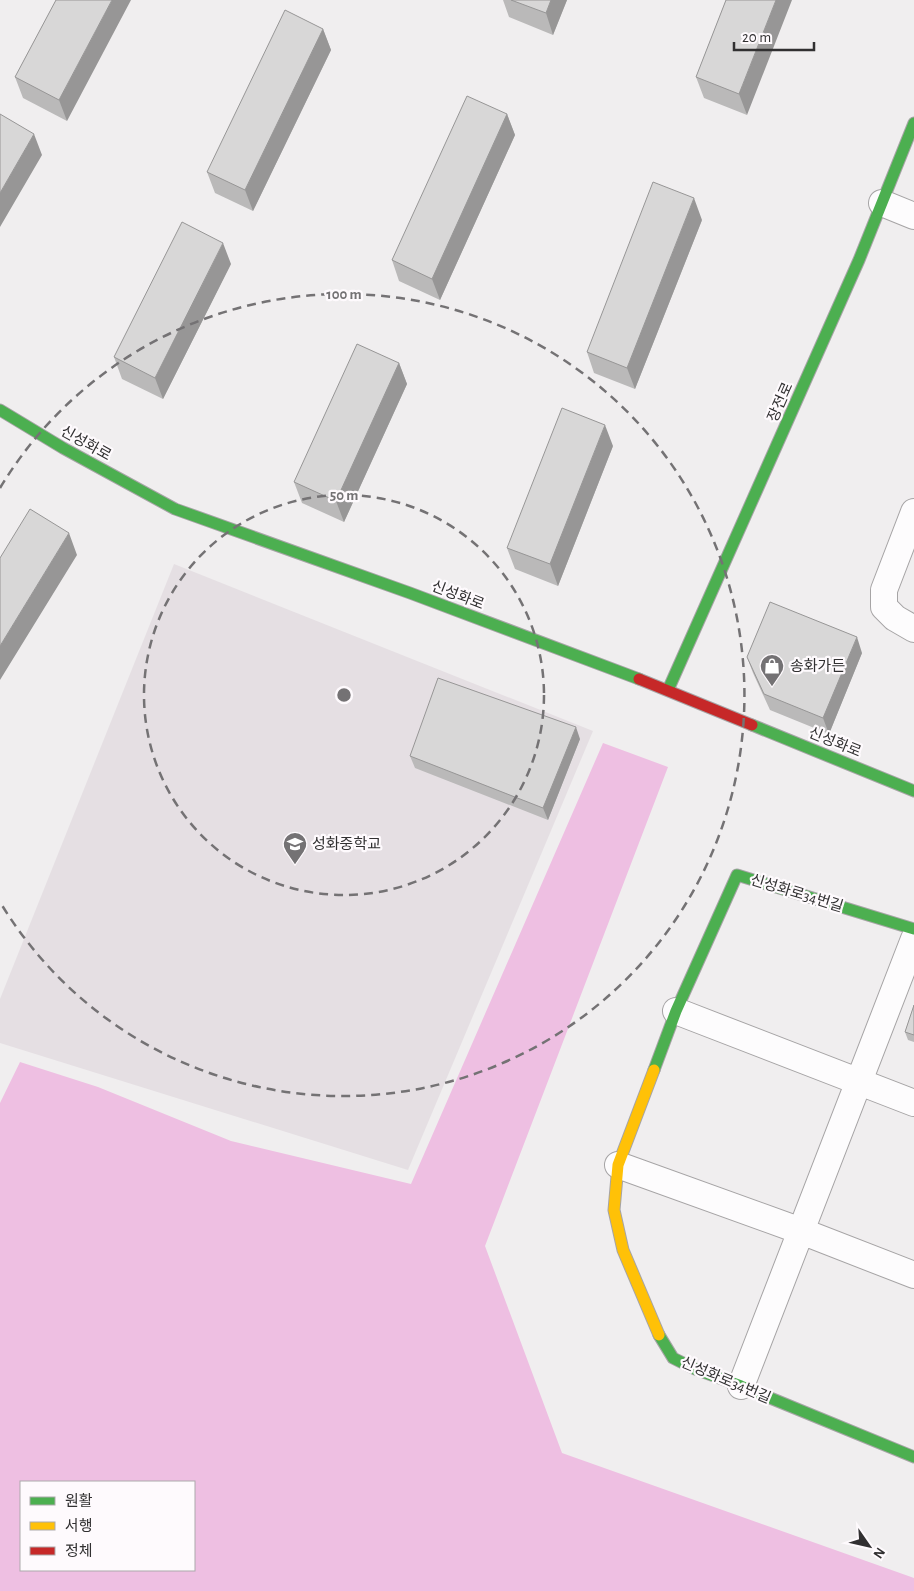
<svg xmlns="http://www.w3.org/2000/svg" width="914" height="1591" font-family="'Alegreya Sans','Noto Sans KR',sans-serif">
<rect width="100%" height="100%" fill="#f0eeef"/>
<path fill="#e5dfe3" d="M174,564L593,731L408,1170L0,1043V999Z"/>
<path fill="#eebfe2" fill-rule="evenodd" d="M603,743L668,767L485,1246L562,1453L914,1578V1591H0V1103L20,1062L98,1087L231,1141L411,1184ZM21,1482H194V1570H21Z"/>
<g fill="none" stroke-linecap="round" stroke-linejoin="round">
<g stroke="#a6a4a5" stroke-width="28">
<path id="street" d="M882,203L914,216
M914,512L884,590V607L895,618L914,629
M676,1011L914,1103
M618,1165L801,1231L914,1275
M741,1386L914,939"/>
</g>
<g stroke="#a6a4a5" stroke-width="13">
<path id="fast" d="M0,410L63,448L175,509L410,593L639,679
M668,690L859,260L914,123
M752,725L914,791
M654,1070L676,1011L737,875L914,929
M659,1335L673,1358L695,1369L741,1386L914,1457"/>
</g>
<g stroke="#a6a4a5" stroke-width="13">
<path id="slow" d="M654,1070L618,1165L614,1210L623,1250L659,1335"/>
</g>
<g stroke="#a6a4a5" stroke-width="13">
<path id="jam" d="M639,679L752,725"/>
</g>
<use href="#street" stroke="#fdfcfd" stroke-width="26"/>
<use href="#fast" stroke="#4caf50" stroke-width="11"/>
<use href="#slow" stroke="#ffc107" stroke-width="11"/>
<use href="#jam" stroke="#c62828" stroke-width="11"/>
</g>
<path fill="#bab9b9" d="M56,0L67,121L23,98L15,77Z
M503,0H567L553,35L509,17Z
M726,0L747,115L704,98L696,77Z
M323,29L331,50L253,211L215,193L207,172Z
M507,114L515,135L440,300L399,281L392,260Z
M702,220L635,389L594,373L587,352Z
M231,264L163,399L122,379L114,357Z
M399,363L407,384L344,522L302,503L294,482Z
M613,446L558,586L515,569L507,548Z
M862,653L829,734L770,710L753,673L747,657Z
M580,739L548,820L415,768L410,756Z
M914,1005V1042L908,1040L905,1032Z"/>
<path fill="#979696" d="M112,0H131L67,121L59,100Z
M551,0H567L553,35L546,13Z
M776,0H792L747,115L739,94Z
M323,29L331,50L253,211L245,190Z
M507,114L515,135L440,300L432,279Z
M34,134L42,155L0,227V193Z
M694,198L702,220L635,389L627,368Z
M223,243L231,264L163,399L155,378Z
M399,363L407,384L344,522L336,501Z
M605,425L613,446L558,586L550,564Z
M69,533L77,555L0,680V646Z
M857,637L862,653L829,734L823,718Z
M576,727L580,739L548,820L543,808Z"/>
<path fill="#d8d7d7" stroke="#979696" d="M56,0H112L59,100L15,77Z
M511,0H551L546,13Z
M726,0H776L739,94L696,77Z
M285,10L323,29L245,190L207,172Z
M467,96L507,114L432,279L392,260Z
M0,114L34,134L0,193Z
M653,182L694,198L627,368L587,352Z
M182,222L223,243L155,378L114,357Z
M357,344L399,363L336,501L294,482Z
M562,408L605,425L550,564L507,548Z
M30,509L69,533L0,646V558Z
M770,602L857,637L823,718L764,694L747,657Z
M438,678L576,727L543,808L410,756Z
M914,1005V1035L905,1032Z"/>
<g fill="none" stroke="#747274" stroke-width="2.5" stroke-dasharray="9 6">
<circle cx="344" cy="695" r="200"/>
<path d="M0 488A401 401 0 1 1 0 902"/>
</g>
<defs>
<g id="shop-pin" transform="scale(1.25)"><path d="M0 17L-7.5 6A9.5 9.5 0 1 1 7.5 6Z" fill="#747274" stroke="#fefafd"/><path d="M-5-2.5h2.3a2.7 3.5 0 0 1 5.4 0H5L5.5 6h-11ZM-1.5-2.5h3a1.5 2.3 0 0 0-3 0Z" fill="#fff"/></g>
<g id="school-pin" transform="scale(1.25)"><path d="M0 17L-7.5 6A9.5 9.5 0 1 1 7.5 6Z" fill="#747274" stroke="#fefafd"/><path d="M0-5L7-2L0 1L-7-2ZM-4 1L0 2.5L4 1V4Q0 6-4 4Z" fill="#fff"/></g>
</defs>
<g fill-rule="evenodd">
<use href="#shop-pin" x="772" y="666"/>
<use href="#school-pin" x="295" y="844"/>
</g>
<g text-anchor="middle" stroke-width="4.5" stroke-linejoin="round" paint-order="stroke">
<g font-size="15" fill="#313031" stroke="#fefafd">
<text transform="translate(780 402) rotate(-66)" y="5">장전로</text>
<text transform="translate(86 443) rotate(29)" y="5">신성화로</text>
<text transform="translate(458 595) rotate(21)" y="5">신성화로</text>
<text transform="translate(835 742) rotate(22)" y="5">신성화로</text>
<text transform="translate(797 893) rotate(17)" y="5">신성화로34번길</text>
<text transform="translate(726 1380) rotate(23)" y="5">신성화로34번길</text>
</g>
<g font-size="15" fill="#313031" stroke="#fefafd" text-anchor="start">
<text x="790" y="671">송화가든</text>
<text x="312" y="849">성화중학교</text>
</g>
</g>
<circle cx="344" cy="695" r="8" fill="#747274" stroke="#fefafd" stroke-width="2.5"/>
<g font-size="15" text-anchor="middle" font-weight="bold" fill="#747274" stroke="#fefafd" stroke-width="4.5" stroke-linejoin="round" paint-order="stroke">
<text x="344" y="299">100 m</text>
<text x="344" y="500">50 m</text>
</g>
<rect x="20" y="1481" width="175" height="90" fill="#fefafd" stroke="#aca9ab"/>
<rect x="30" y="1497" width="25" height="8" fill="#4caf50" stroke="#aca9ab"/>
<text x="65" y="1506" font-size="15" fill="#313031">원활</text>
<rect x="30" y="1522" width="25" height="8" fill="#ffc107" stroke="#aca9ab"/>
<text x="65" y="1531" font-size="15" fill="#313031">서행</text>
<rect x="30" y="1547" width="25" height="8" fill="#c62828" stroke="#aca9ab"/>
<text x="65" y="1556" font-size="15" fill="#313031">정체</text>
<g transform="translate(869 1546) rotate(124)" stroke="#fefafd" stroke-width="4" paint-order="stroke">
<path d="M0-4L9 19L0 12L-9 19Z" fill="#313031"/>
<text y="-8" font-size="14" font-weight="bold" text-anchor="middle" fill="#313031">N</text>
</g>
<path d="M734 42v8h80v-8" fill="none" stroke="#313031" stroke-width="2.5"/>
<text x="742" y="42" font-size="15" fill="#313031" stroke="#fefafd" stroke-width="4" paint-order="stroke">20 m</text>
</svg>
